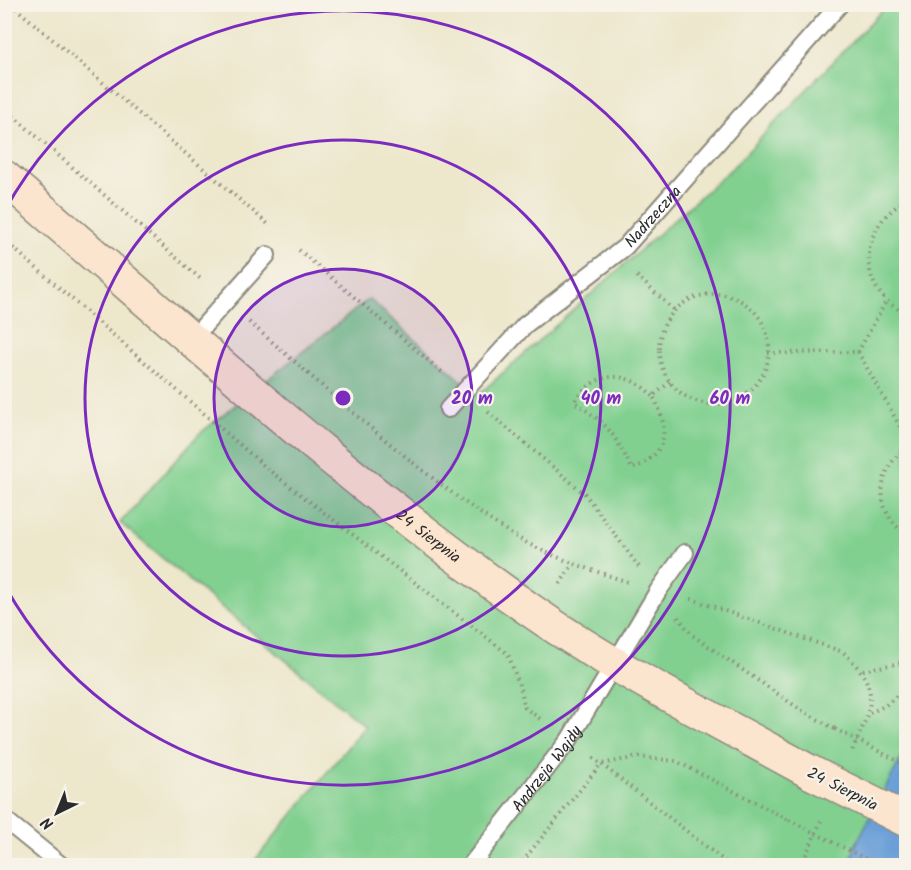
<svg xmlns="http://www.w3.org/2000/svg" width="911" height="870" font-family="Kalam,sans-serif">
<rect width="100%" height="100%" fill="#f7f3e8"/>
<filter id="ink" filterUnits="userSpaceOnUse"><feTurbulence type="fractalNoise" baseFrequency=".0167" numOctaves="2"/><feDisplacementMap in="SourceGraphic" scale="12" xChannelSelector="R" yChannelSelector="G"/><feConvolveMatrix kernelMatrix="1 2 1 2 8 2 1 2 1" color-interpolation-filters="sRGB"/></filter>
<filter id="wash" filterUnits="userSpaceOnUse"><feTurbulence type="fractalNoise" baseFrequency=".008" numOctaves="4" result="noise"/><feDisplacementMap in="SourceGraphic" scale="24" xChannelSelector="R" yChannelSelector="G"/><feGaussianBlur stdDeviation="1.35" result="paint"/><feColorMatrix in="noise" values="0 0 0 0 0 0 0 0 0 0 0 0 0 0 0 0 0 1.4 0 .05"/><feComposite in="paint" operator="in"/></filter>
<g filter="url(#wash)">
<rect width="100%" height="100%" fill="#ede7cc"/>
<path fill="#81d090" stroke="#567e5e" stroke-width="1.5" d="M887,5H906V865H251L365,726L120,523L199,434L369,299L478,395L732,168Z"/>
<path fill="#6b9fd7" stroke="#4b6581" stroke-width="1.5" d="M906,749V865L849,866L857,842Z"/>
</g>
<g filter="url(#ink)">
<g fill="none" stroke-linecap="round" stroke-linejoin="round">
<g stroke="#8c897c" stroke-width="20">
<g id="service">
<path d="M192,339L267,255"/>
<path id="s1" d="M448,409L525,325L625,247L840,4"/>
<path d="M4,819L62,866"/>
<path id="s2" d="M470,866L569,740L658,591L685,553"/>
</g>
</g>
<g stroke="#8c897c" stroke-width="36">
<g id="secondary">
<path id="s3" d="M4,177C178,326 347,483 536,614C623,674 720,722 812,773"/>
</g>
</g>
<path stroke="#8c897c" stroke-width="4" stroke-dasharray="1.5 4.5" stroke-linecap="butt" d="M11,4L268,224
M4,108L203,281
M906,201C859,224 854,291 906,313
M4,240L270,471L508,654L521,690L525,708L543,721
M299,250L442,372
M637,276L674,310
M659 349a55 55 0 1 1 110 0a55 55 0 1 1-110 0Z
M249,322C333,394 414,471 507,531C543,555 586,568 628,582
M858,352L887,300
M768,353L858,352L906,437
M653,396C626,369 596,370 574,402C609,425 613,432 632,469C669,454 670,428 653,396L670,382
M488,412L585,494L639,567
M906,448C876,470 873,512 906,534
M560,584L573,564
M691,599L843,652C883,689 872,706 852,751
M678,617L692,635L801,710L835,729
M863,670L906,662
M870,713L886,705L906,687
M593,758L601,764L638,757L676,761L789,820
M519,866L601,764L731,866
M801,866L821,821"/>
<use href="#service" stroke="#fff" stroke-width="16"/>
<use href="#secondary" stroke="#fce5cf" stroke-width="33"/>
<g stroke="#8c897c" stroke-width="36" stroke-linecap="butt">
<path id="secondary-bridge" d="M812,773L906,820"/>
</g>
<path stroke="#8c897c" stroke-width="4" stroke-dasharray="1.5 4.5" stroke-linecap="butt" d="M835,729L906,765
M789,820L880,866"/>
<use href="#secondary-bridge" stroke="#fce5cf" stroke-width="33"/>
</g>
</g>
<circle cx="343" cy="398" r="129" fill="#7b2cbf" fill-opacity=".12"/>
<g fill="none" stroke="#7b2cbf" stroke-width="3">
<circle cx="343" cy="398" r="129"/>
<circle cx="343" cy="398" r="258"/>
<path d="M5 210A387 387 0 1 1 5 586"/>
</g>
<g text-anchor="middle" stroke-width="4.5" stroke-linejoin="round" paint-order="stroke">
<g font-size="16" fill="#2b2b2b" stroke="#f7f3e8">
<text dy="6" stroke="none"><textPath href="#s1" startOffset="282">Nadrzeczna</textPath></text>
<text dy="6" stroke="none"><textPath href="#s3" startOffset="556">24 Sierpnia</textPath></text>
<text dy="6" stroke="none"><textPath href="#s2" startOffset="124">Andrzeja Wajdy</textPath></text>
<text transform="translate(843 788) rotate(27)" y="6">24 Sierpnia</text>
</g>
</g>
<circle cx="343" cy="398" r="9" fill="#7b2cbf" stroke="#f7f3e8" stroke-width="3"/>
<g font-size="18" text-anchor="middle" font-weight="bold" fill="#7b2cbf" stroke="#f7f3e8" stroke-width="4.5" stroke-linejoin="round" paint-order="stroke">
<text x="472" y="404">20 m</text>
<text x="601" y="404">40 m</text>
<text x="730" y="404">60 m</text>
</g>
<rect width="911" height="870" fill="none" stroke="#f7f3e8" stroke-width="24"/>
<g transform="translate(57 813) rotate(223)" stroke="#f7f3e8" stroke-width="4.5" paint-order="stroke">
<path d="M0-4.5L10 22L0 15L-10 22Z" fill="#2b2b2b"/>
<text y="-9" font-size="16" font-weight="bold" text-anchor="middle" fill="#2b2b2b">N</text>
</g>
</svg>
